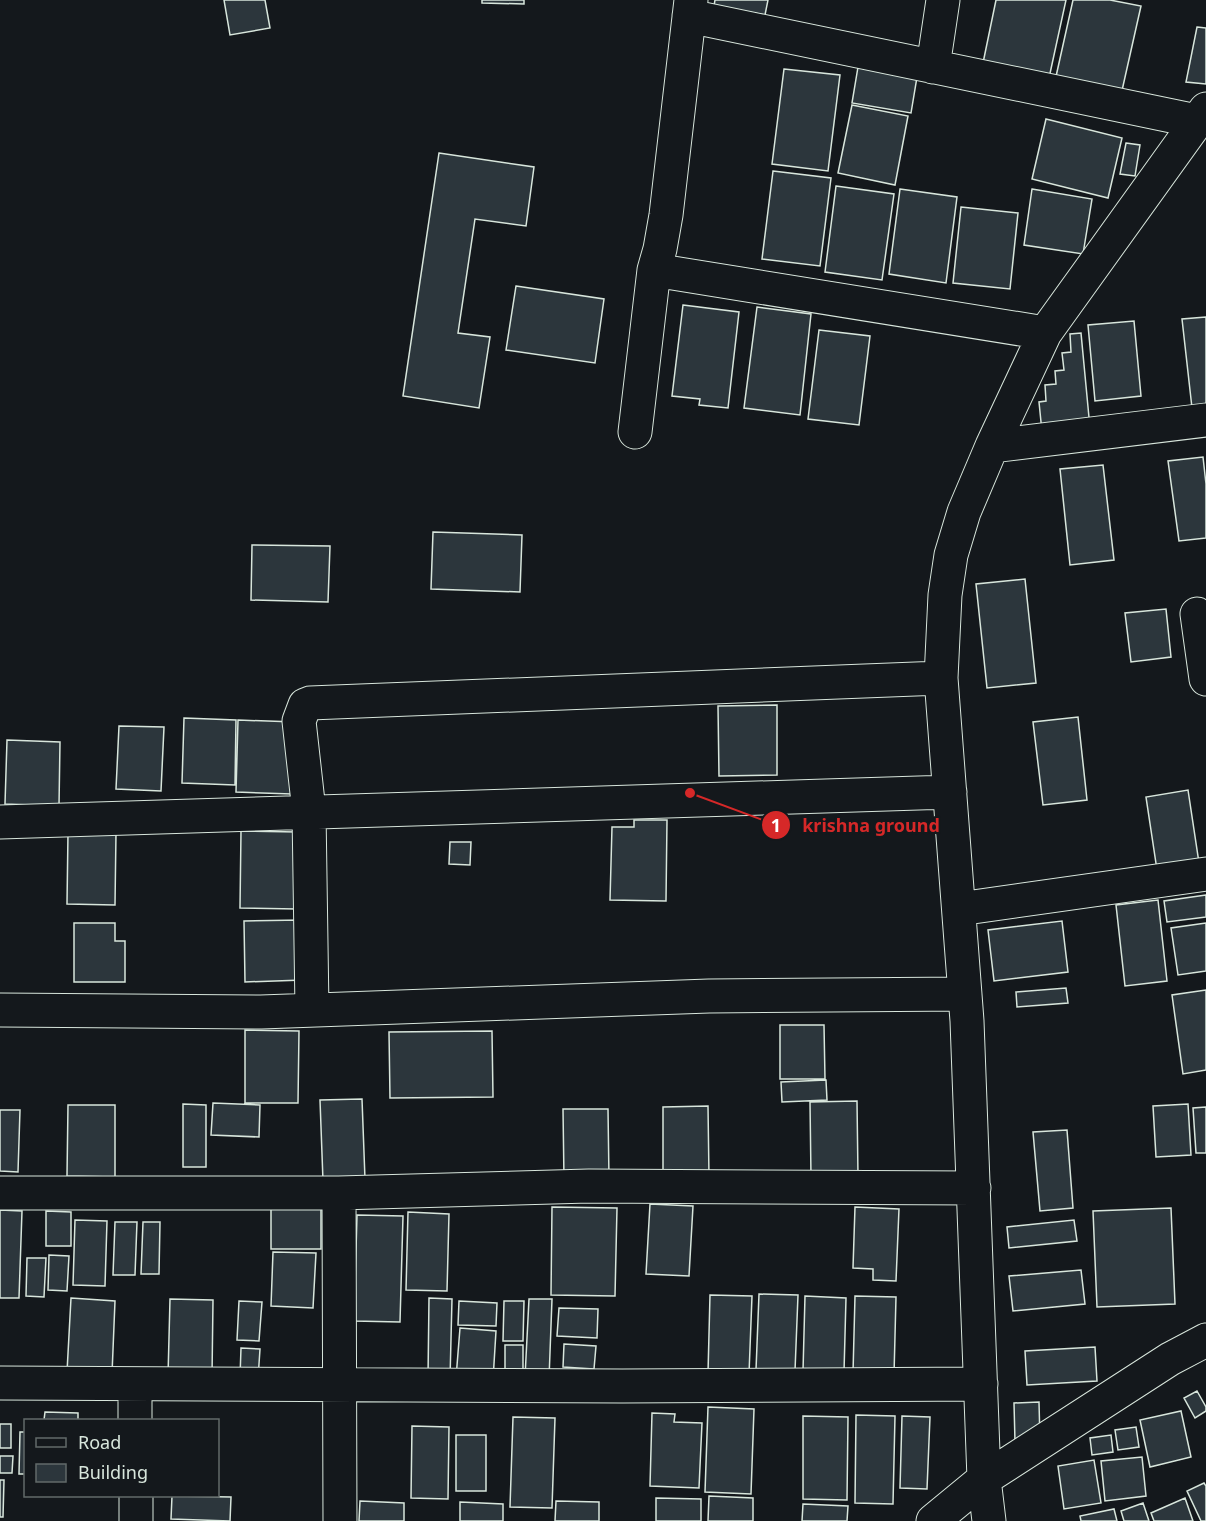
<svg xmlns="http://www.w3.org/2000/svg" width="1206" height="1521" font-family="'Noto Sans',sans-serif">
<rect width="100%" height="100%" fill="#14181c"/>
<path fill="#2c363c" stroke="#d8e6dc" stroke-width="1.5" d="M224,0H265L270,28L230,35Z
M482,0H524V4L482,3Z
M715,0H768L765,15L714,6Z
M996,0H1066L1049,78L983,63Z
M1073,0H1110L1141,6L1121,95L1055,81Z
M1197,27L1206,28V84L1186,82Z
M858,67L917,77L911,113L852,103Z
M784,69L840,75L828,171L772,164Z
M852,105L908,116L895,185L838,173Z
M1046,119L1122,138L1108,198L1032,179Z
M1126,143L1140,145L1135,176L1120,174Z
M439,153L534,167L526,226L475,219L458,333L490,337L479,408L403,396Z
M773,171L831,178L820,266L762,259Z
M836,186L894,194L882,280L825,272Z
M900,189L957,197L946,283L889,274Z
M1032,189L1092,199L1083,254L1024,245Z
M961,207L1018,213L1010,289L953,283Z
M516,286L604,299L595,363L506,350Z
M683,305L739,312L728,408L699,405L700,399L672,396Z
M757,307L811,314L800,415L744,408Z
M1206,317V406L1192,408L1182,319Z
M1134,321L1141,396L1095,401L1088,325Z
M819,330L870,336L859,425L808,419Z
M1081,333L1090,428L1042,432L1039,402L1046,401L1045,385L1056,384L1055,371L1064,370L1062,353L1071,352L1070,334Z
M1203,457L1206,484V538L1179,541L1168,461Z
M1103,465L1114,560L1070,565L1060,469Z
M433,532L522,535L520,592L431,589Z
M252,545L330,546L328,602L251,600Z
M1025,579L1036,683L987,688L976,584Z
M1166,609L1171,657L1131,662L1125,613Z
M777,705V775L719,776L718,706Z
M1078,717L1087,800L1043,805L1033,722Z
M184,718L236,720L235,785L182,783Z
M238,720L295,722L292,794L236,792Z
M119,726L164,727L161,791L116,789Z
M7,740L60,742L59,806L5,804Z
M1188,790L1199,863L1157,870L1146,797Z
M634,820H667L666,901L610,900L612,827H634Z
M241,831L298,832L297,909L240,908Z
M68,833H116L115,905L67,904Z
M450,842H471L470,865L449,864Z
M1206,895V917L1167,922L1164,901Z
M1158,900L1167,981L1125,986L1116,905Z
M302,920L303,980L245,982L244,921Z
M1062,921L1068,972L994,981L988,930Z
M74,923H115V941H125V982H74Z
M1206,923V971L1178,975L1171,928Z
M1066,988L1068,1003L1017,1007L1016,992Z
M1206,990V1070L1183,1074L1172,995Z
M780,1025H824L825,1079H780Z
M245,1030L299,1031L298,1103H245Z
M492,1031L493,1097L390,1098L389,1032Z
M826,1080L827,1100L782,1102L781,1082Z
M362,1099L365,1179L323,1181L320,1100Z
M857,1101L858,1176L811,1177L810,1102Z
M213,1103L260,1105L259,1137L211,1135Z
M183,1104L206,1105V1167H183Z
M1188,1104L1191,1155L1156,1157L1153,1106Z
M68,1105H115V1177L67,1176Z
M708,1106L709,1177H663V1107Z
M1206,1107V1153H1196L1193,1108Z
M563,1109H608L609,1179L564,1180Z
M0,1110H20L18,1172L0,1171Z
M1067,1130L1073,1208L1040,1211L1033,1132Z
M650,1204L693,1206L689,1276L646,1274Z
M271,1206H321V1249H271Z
M552,1207L617,1208L615,1296L551,1295Z
M855,1207L899,1209L896,1281L873,1280V1269L853,1268Z
M1171,1208L1175,1304L1097,1307L1093,1211Z
M0,1210L22,1211L19,1298H0Z
M46,1211L71,1212V1246H46Z
M408,1212L449,1214L447,1291L406,1290Z
M357,1215L403,1216L400,1322L354,1321Z
M75,1220L107,1221L105,1286L73,1285Z
M1074,1220L1077,1241L1009,1248L1007,1227Z
M115,1222H137L135,1275H113Z
M143,1222H160L159,1274H141Z
M273,1252L316,1253L313,1308L271,1306Z
M49,1255L69,1256L67,1291L48,1290Z
M27,1258H46L44,1297L26,1296Z
M1081,1270L1085,1304L1013,1311L1009,1276Z
M759,1294L798,1295L795,1371L756,1370Z
M710,1295L752,1296L749,1374L708,1373Z
M805,1296L846,1298L844,1372L803,1371Z
M855,1296L896,1297L894,1375L853,1373Z
M71,1298L115,1301L112,1374L67,1372Z
M429,1298L452,1299L450,1379L428,1378Z
M170,1299L213,1300L212,1377L168,1376Z
M529,1299H552L549,1379L525,1377Z
M239,1301L262,1302L259,1341L237,1340Z
M459,1301L497,1303L496,1326L458,1325Z
M504,1301H524L523,1341H503Z
M559,1308L598,1309L597,1338L557,1336Z
M460,1328L496,1331L493,1380L456,1378Z
M564,1344L596,1346L594,1369L563,1367Z
M505,1345H523V1384H505Z
M1095,1347L1097,1381L1027,1385L1025,1351Z
M241,1348L260,1349L258,1379L240,1377Z
M1197,1391L1206,1407V1411L1195,1418L1184,1398Z
M1039,1402L1040,1441L1015,1442L1014,1403Z
M708,1407L754,1409L751,1494L705,1492Z
M1181,1411L1191,1457L1150,1467L1140,1420Z
M45,1412L78,1413V1420H44Z
M652,1413L675,1414L674,1422L702,1423L699,1488L650,1486Z
M856,1415L895,1416L893,1504L855,1503Z
M803,1416L848,1417L847,1500L803,1499Z
M902,1416L930,1417L927,1489L900,1488Z
M513,1417L555,1418L552,1508L510,1507Z
M0,1424H11V1448H0Z
M412,1426L449,1427L448,1499L411,1498Z
M1136,1427L1139,1447L1118,1450L1115,1430Z
M20,1432H26V1474H19Z
M456,1435H486V1491H456Z
M1111,1435L1113,1452L1092,1455L1090,1438Z
M0,1456H13L12,1473H0Z
M1142,1457L1146,1496L1105,1501L1101,1461Z
M1094,1460L1101,1503L1064,1509L1058,1466Z
M0,1480H4L3,1517H0Z
M1204,1483L1206,1486V1521H1201L1187,1491Z
M172,1496L231,1497L230,1521L171,1519Z
M709,1496L753,1498V1521H708Z
M656,1498L701,1499V1521H656Z
M1185,1498L1193,1521H1154L1151,1513Z
M360,1501L404,1503V1521H359Z
M556,1501L599,1502V1521H555Z
M460,1502L503,1504V1521H460Z
M1143,1503L1149,1521H1124L1121,1511Z
M803,1504L848,1506L847,1521H802Z
M1114,1509L1117,1521H1081L1080,1516Z"/>
<g fill="none" stroke-linecap="round" stroke-linejoin="round">
<g stroke="#d8e6dc" stroke-width="35">
<path id="minor" d="M691,0L666,215L660,249L654,270L1045,333
M689,16L1196,121
M933,67L943,0
M635,432L654,270
M992,446L1206,420
M1197,614L1206,679
M0,822L950,792
M959,909L1206,874
M0,1010L261,1012L709,996L965,994
M312,1010L309,811L299,721L305,705L310,703L941,678
M0,1193H339L589,1186L974,1188
M339,1193L340,1521
M0,1383L622,1386L981,1384
M135,1385V1420
M136,1496V1521
M933,1521L984,1479L1170,1359L1206,1340
M989,1521L984,1479L967,1021L941,678L945,595L951,555L964,512L992,446L1045,333L1206,109"/>
</g>
<use href="#minor" stroke="#14181c" stroke-width="33"/>
</g>
<path fill="none" stroke="#d62828" stroke-width="2" d="M690 793L776 825"/>
<g fill="#d62828" stroke="#14181c" stroke-width="2">
<circle cx="690" cy="793" r="6"/>
<circle cx="776" cy="825" r="15"/>
</g>
<g font-size="18" text-anchor="middle" font-weight="bold" fill="#fff">
<text x="776" y="832">1</text>
</g>
<g font-size="18" text-anchor="middle" font-weight="bold" fill="#d62828" stroke="#14181c" stroke-width="4.5" stroke-linejoin="round" paint-order="stroke">
<text x="871" y="832">krishna ground</text>
</g>
<rect x="24" y="1419" width="195" height="78" fill="#14181c" stroke="#626a69" stroke-width="1.5"/>
<rect x="36" y="1438" width="30" height="9" fill="#14181c" stroke="#626a69" stroke-width="1.5"/>
<text x="78" y="1449" font-size="18" fill="#d8e6dc">Road</text>
<rect x="36" y="1464" width="30" height="18" fill="#2c363c" stroke="#626a69" stroke-width="1.5"/>
<text x="78" y="1479" font-size="18" fill="#d8e6dc">Building</text>
</svg>
